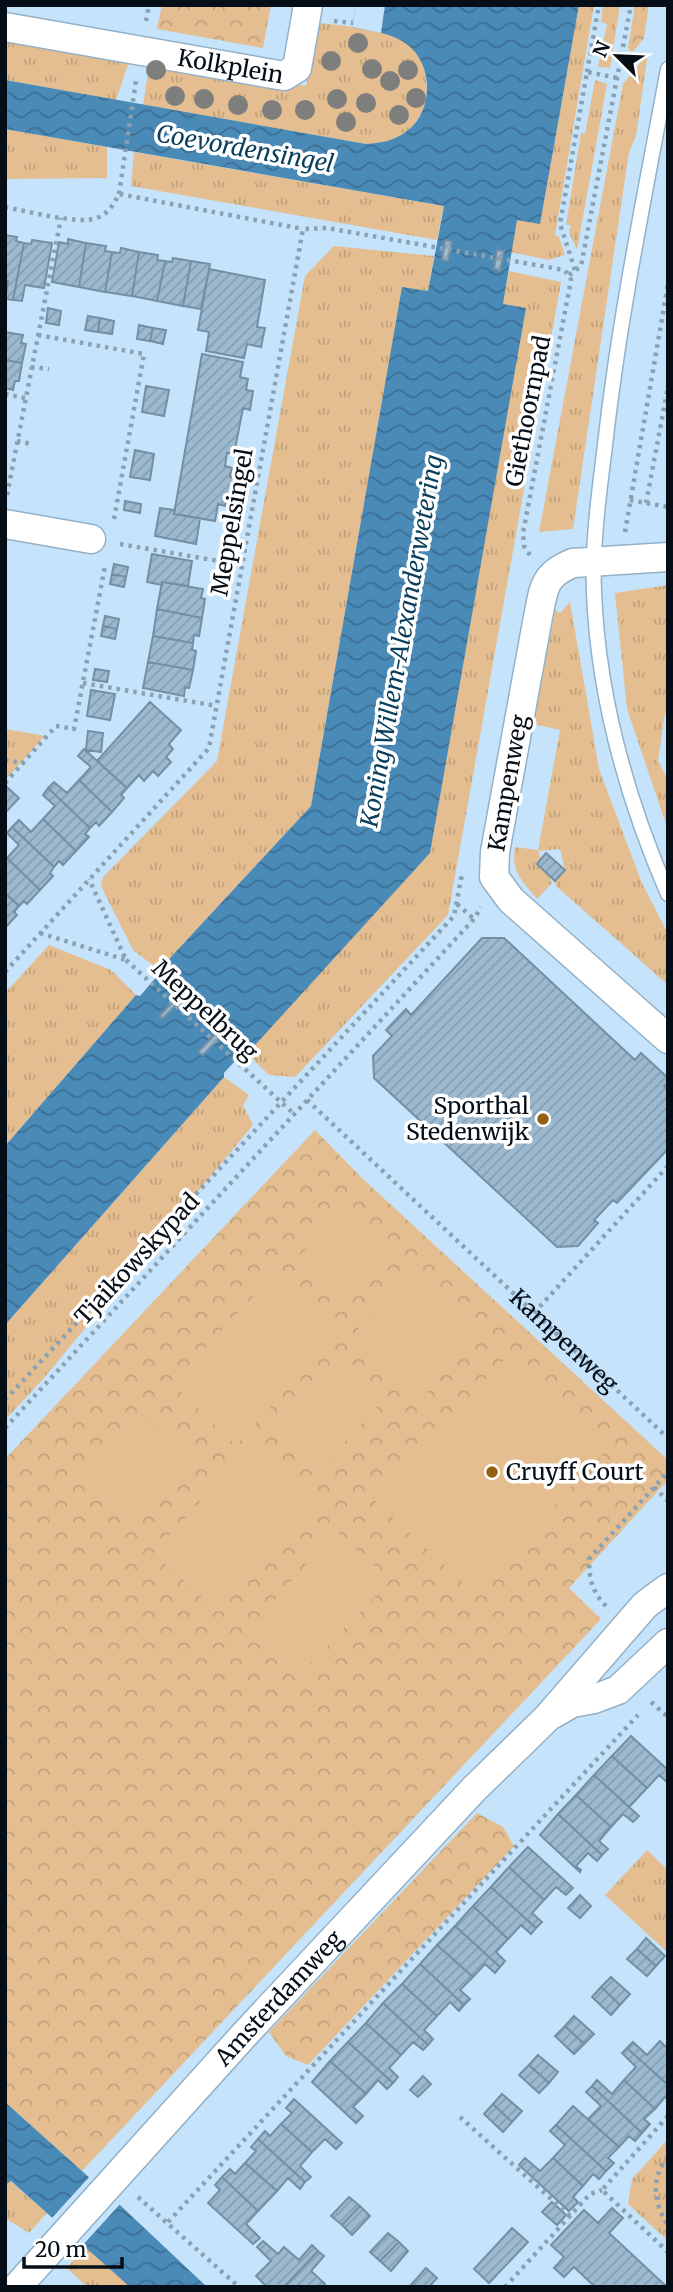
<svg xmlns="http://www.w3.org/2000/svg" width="673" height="2292" font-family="Merriweather,serif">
<defs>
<pattern id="grass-tufts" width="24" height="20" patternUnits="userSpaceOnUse" patternTransform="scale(1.75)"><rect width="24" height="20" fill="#e4be90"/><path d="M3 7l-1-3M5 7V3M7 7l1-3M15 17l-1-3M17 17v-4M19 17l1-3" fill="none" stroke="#c2a27b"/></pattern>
<pattern id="forest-crowns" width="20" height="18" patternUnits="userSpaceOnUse" patternTransform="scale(1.75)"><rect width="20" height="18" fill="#e4be90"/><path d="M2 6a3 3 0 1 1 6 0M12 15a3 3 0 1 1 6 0" fill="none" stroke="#c2a27b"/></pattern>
<pattern id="water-waves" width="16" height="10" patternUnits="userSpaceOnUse" patternTransform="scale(1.75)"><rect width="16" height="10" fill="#4a8ab7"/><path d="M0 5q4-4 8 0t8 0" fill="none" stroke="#3c6f94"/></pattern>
<pattern id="building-hatch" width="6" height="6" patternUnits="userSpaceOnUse" patternTransform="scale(1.75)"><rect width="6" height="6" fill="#9cb9cf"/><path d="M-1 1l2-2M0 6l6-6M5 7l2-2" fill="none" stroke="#859eb1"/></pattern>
</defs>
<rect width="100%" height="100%" fill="#c5e3fa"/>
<path fill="url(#grass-tufts)" d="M579,5H594L555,235L559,237L565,255L549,260L511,252L517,219L540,223Z
M603,5H620L610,68L598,67L607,24L601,22Z
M318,23C344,26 390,28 410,46C433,68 433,112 406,132C393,141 382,143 366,144L143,105L150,60L306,86Z
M5,40L129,62L116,100L5,80Z
M648,53L636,136L629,152L573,529L539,532L623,84Z
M595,80L607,84L577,250L569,232L571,225H566L581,133L585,134Z
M5,129L107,147V178L5,179Z
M134,152L444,206L437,240L131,186Z
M334,246L434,256L428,291L402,288L311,806L159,970L133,950L101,886L103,877L217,761L305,276Z
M509,271L561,282L448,915L295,1077L269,1075L244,1051L256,1044L526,309L503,304Z
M668,585V713H665L658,761L668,780V830L627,709L615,593Z
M570,602L599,769L642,883L668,934V985L556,886L555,881L565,870L560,849L538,851L552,883L537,899C522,880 511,873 515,847L538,850L560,730L533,724L555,610L560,613Z
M5,729L45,736L5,780Z
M49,945L111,970L136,995L5,1146V993Z
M224,1077L249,1095L243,1105L253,1125L44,1378L5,1420V1325Z
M647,1850L668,1870V1948L666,1951L605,1895Z
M668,2139V2241L628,2204L632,2179Z
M10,2181L47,2213L29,2233L5,2218V2185Z
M85,2246L130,2287H87L67,2268Z"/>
<path fill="url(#forest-crowns)" d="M162,5H271L263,48L157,29Z
M635,5H649L644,38L634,51H630L628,48Z
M315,1130L363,1179L668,1460V1480L569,1588L601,1619L82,2171L5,2102V1459Z
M477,1813L503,1827L514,1846L308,2065L286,2056L269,2032Z"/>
<path fill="#e4be90" d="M349,1204L393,1244L343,1297L299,1256Z
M416,1265L487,1327L423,1397L353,1335Z
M280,1268L344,1327L236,1445L172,1384Z
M511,1352L611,1445L474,1593L373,1499Z
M341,1360L384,1399L316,1473L273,1434Z
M142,1415L193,1459L130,1529L81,1481Z
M252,1445L317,1503L219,1612L153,1553Z
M336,1531L390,1580L296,1679L246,1632Z"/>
<path fill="url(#water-waves)" d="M356,5H579L540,224L517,220L503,304L526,308L430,853L256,1044L244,1051L224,1073V1077L5,1325V1146L136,995L140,996L159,974V970L311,806L402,287L428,291L444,206L5,129V80L366,144C381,143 394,141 407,131C433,112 434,66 408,45C393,33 371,31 352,27Z
M5,2102L121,2206L207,2287H130L11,2181L5,2185Z"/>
<path fill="#c5e3fa" d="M356,5H385L381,33L352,27Z
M92,2174L122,2202L81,2247L50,2220Z"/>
<path fill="url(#building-hatch)" stroke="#738fa4" stroke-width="2" d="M5,235L17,237L16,241L24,243L13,300L5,299L8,281H5Z
M68,239L86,243L79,287L52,282L59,242L68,244Z
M32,240L52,243L44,288L25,285L22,301L13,300L24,243L31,244Z
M445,240L452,241L448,261L442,260Z
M86,243L106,246L105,251L112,252L105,292L79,287Z
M121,248L139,252L132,296L105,292L112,252L120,253Z
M497,250L504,251L500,271L494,269Z
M139,252L158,255L157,260L165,261L157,301L132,296Z
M173,258L191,261L183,306L157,301L165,261L172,262Z
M191,261L210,264L201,309L183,306Z
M209,269L265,280L257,327L265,328L261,347L247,344L244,358L206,351L209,332L198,330Z
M48,308L61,311L59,325L46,323Z
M88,316L100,318L98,332L85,330Z
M100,318L114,321L112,334L98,332Z
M139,325L153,328L150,341L137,339Z
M153,328L166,330L163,344L150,341Z
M5,332L23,335L21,343L26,344L22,363L5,360Z
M202,354L243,362L240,377L248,379L246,390L253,391L250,410L243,408L234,454L227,453L225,466L232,468L230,477L238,478L234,497L227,496L225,506L218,504L215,521L174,514Z
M5,360L22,363L19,381H15L13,390L5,388Z
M146,386L169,390L164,416L142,412Z
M135,450L154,454L150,480L130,477Z
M125,501L141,504L140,513L124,510Z
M160,508L175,510L174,514L200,518L196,544L155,536Z
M152,554L192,561L188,586L162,582V585L147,582Z
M114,564L128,567L126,577L112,574Z
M112,574L126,577L124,587L110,584Z
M162,582L203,589L201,598L205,599L202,618L157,609Z
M157,609L202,618L199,636L194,635L193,643L153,636Z
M105,616L119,619L117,629L103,626Z
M103,626L117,629L115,639L101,636Z
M153,636L193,643L192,650L196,651L193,670L148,662Z
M148,662L193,670L189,688L185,687L184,696L143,688Z
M95,669L109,671L107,682L93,680Z
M91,690L115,694L110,720L87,716Z
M150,702L181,730L169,744L173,749L166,757L171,762L158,776L153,771L144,781L139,775L127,788L97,761Z
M88,731L103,733L101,752L86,750Z
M84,749L127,788L121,795L124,798L112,812L79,780L91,767L78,756Z
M79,780L112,812L99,826L96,822L90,828L48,788L54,782L67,793Z
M7,787L19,798L5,813V789Z
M48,788L90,828L85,834L89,837L76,851L43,819L55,806L43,795Z
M43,819L76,851L63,865L59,861L54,867L12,827L19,820L31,832Z
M12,827L54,867L50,873L53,876L40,890L7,858L19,845L7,833Z
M546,853L565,870L555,881L537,864Z
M7,858L40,890L27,904L24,901L19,906L5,893V860Z
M5,893L19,906L14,912L17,915L5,928Z
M482,938H504L635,1060L641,1053L668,1078V1083L664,1086L668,1090V1149L617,1203L613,1200L594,1220L598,1223L578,1246L557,1247L374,1078L373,1056L392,1036L386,1030L406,1009L411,1015Z
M180,993H183L184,997L163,1018H161L160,1015Z
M219,1030H222L223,1034L203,1055L200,1054L199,1051Z
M631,1736L668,1770V1783L659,1775L647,1788L612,1756Z
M612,1756L647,1788L629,1807L594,1775Z
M594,1775L639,1816L633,1822L623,1814L611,1827L576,1795Z
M576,1795L611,1827L599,1841L608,1849L602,1855L558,1814Z
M558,1814L602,1855L597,1861L588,1853L576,1866L581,1870L580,1872L540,1835Z
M528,1847L573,1888L566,1895L556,1887L544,1900L509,1867Z
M509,1867L544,1900L532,1913L542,1922L536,1928L491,1887Z
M491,1887L536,1928L531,1934L521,1925L508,1939L473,1906Z
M580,1895L591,1906L580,1918L568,1908Z
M473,1906L508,1939L496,1952L505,1961L500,1967L455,1926Z
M455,1926L500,1967L495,1973L485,1964L473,1977L437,1945Z
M646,1938L665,1956L656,1966L637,1949Z
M437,1945L473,1977L460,1990L470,1999L464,2005L420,1964Z
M637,1949L656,1966L647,1976L627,1959Z
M420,1964L464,2005L459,2011L450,2002L437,2016L402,1984Z
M611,1977L630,1994L620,2005L601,1987Z
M402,1984L437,2016L424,2030L433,2039L428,2045L383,2003Z
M601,1987L620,2005L611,2015L592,1997Z
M383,2003L428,2045L423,2050L413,2042L401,2055L366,2023Z
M574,2016L594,2034L584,2044L565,2026Z
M366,2023L401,2055L389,2068L398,2077L393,2083L348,2042Z
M565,2026L584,2044L574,2054L555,2036Z
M660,2041L668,2049V2085L627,2048L633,2042L647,2055Z
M348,2042L393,2083L387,2089L378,2080L366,2094L330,2061Z
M627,2048L668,2085V2099L665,2097L655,2109L624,2080L636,2067L622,2053Z
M538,2055L558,2072L549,2083L529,2065Z
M330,2061L366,2094L353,2107L363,2116L356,2123L312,2082Z
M529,2065L549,2083L539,2093L519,2075Z
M423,2076L431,2084L418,2097L410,2090Z
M597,2080L612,2094L624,2080L655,2109L644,2119L650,2124L642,2133L592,2086Z
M592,2086L642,2133L635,2141L629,2136L619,2147L588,2119L601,2106L586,2092Z
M502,2094L522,2111L512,2122L493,2104Z
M294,2099L342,2143L336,2149L325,2139L312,2152L281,2124L292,2113L286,2108Z
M493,2104L512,2122L503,2132L484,2114Z
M573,2106L619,2147L608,2158L614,2163L606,2171L556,2125Z
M281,2124L312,2152L300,2166L311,2177L305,2182L258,2139L265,2131L270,2136Z
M556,2125L606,2171L599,2179L593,2174L583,2186L553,2158L565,2145L550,2131Z
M258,2139L305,2182L300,2189L288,2178L277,2191L245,2163L256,2151L251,2147Z
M525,2158L540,2171L553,2158L583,2186L573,2197L578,2202L569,2211L519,2165Z
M245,2163L277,2191L258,2211L222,2177L230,2169L235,2174Z
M222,2177L258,2211L246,2224L260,2238L253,2244L208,2203L220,2190L215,2185Z
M349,2197L360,2206L342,2225L331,2216Z
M552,2202L566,2215L557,2225L542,2212Z
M360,2206L370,2216L352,2235L342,2225Z
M612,2208L623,2218L609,2233L667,2287H595L574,2267L564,2277L554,2268L564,2257L551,2245L584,2210L598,2223Z
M512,2228L528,2242L489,2283L474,2269Z
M388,2233L399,2242L380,2261L370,2252Z
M263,2241L278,2254L284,2247L299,2260L312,2245L318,2251L284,2287H267L256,2276L271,2261L257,2247Z
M399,2242L408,2251L391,2271L380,2261Z
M318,2251L324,2256L311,2271L325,2284L321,2287H284Z
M426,2268L437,2278L429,2287H409Z"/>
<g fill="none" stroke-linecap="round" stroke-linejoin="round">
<g stroke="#94b1c7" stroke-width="17">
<path id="lane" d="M668,69C645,194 619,319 605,445C599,494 592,543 594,592C598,696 627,799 668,894"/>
</g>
<g stroke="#94b1c7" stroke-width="31">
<g id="street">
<path id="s2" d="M5,27L284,76L297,68L308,5"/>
<path d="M5,524L91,539"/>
<path d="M668,557L573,563C543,575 544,588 538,617L495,852L494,877L511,900L668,1039"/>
<path d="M553,1714L572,1703L594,1699L618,1690L668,1643"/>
<path id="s3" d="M17,2287L245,2034L474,1789L548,1717L645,1605L668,1588"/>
</g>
</g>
<g stroke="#89a1b3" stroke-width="4.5" stroke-dasharray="3.5 5" stroke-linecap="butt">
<path d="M146,21L149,5"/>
<path d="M334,21L353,23"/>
<path d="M587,72L599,5"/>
<path d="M119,194L136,81"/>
<path d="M5,207C26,211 79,225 97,218C109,213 113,205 119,194L303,229"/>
<path d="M575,270L560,224L587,72L618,78"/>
<path d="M569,275L581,266L631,5"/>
<path d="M38,335L144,354L114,519"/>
<path d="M31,367L49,369"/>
<path d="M5,394L25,398"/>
<path d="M17,441L31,444"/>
<path d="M7,495L61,218"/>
<path d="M630,500L668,507"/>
<path d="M646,503L668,387"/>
<path d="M625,532L668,284"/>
<path d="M120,544L242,565"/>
<path d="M83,683L217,706"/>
<path d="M5,760L24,763"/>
<path d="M5,783L56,726L74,729L105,566"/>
<path d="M457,904L474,919"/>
<path d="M40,933L126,960L89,879"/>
<path d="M126,960L294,1114"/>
<path d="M5,972L209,748L303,229L327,228L564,270L569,275L571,280L523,533L524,546L530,555"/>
<path id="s1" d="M307,1100L668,1438"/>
<path d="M534,1313L668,1166"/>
<path d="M5,1400L454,916L462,874"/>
<path d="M5,1428L474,919L481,907"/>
<path d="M654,1487L668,1501"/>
<path d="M606,1606C592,1592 589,1579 589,1559L668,1472"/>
<path d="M651,1702L668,1717"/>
<path d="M668,2116L602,2190L668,2252"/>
<path d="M460,2117L570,2216"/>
<path d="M668,2157C650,2177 654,2205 668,2225"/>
<path d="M138,2197L239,2287"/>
<path d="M168,2222L638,1715"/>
<path d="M505,2287L590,2194L602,2190"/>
</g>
<use href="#lane" stroke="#fff" stroke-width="14"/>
<use href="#street" stroke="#fff" stroke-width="28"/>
</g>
<g fill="#7e7f7c">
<circle cx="358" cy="43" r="10"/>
<circle cx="331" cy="61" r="10"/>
<circle cx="372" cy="69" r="10"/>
<circle cx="156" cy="70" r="10"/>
<circle cx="408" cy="70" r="10"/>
<circle cx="390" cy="81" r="10"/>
<circle cx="175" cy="96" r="10"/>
<circle cx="416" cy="98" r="10"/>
<circle cx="204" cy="99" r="10"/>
<circle cx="337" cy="99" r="10"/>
<circle cx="366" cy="103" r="10"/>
<circle cx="238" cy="105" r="10"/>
<circle cx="272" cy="110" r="10"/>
<circle cx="305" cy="110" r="10"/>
<circle cx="399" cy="115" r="10"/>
<circle cx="346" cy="122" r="10"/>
</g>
<g fill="#946114" stroke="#fff" stroke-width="2.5">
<circle cx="543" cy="1119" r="7"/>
<circle cx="492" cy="1472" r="7"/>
</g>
<g text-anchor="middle" stroke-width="7" stroke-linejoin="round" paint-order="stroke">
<g font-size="23" fill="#050e16" stroke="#fff">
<text dy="8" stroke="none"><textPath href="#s2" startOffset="229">Kolkplein</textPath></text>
<text transform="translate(528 411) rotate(-79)" y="8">Giethoornpad</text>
<text transform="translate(232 522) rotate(-80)" y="8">Meppelsingel</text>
<text transform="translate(508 783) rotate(-80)" y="8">Kampenweg</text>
<text transform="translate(205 1010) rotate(43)" y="8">Meppelbrug</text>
<text transform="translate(137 1259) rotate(-47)" y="8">Tjaikowskypad</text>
<text dy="8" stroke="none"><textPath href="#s1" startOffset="352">Kampenweg</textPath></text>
<text dy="8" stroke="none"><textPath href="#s3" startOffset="390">Amsterdamweg</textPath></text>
</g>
<g font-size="23" fill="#050e16" stroke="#fff" text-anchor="end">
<text x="529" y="1114">Sporthal<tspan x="529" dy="26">Stedenwijk</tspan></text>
<text x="506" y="1480" text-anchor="start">Cruyff Court</text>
</g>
<g font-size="24" font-style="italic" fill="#093f5d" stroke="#fff">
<text transform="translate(245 149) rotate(10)" y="8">Coevordensingel</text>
<text transform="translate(402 641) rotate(-80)" y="8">Koning Willem-Alexanderwetering</text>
</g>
</g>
<rect width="673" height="2292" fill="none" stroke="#050e16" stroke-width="14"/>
<g transform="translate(617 56) rotate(294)" stroke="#ffffff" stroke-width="5" paint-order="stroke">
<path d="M0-5L12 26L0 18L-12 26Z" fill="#050e16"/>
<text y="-10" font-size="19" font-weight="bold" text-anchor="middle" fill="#050e16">N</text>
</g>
<path d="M24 2257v10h98v-10" fill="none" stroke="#050e16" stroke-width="3.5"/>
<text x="35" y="2257" font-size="21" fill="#050e16" stroke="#ffffff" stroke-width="5" paint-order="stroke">20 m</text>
</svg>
